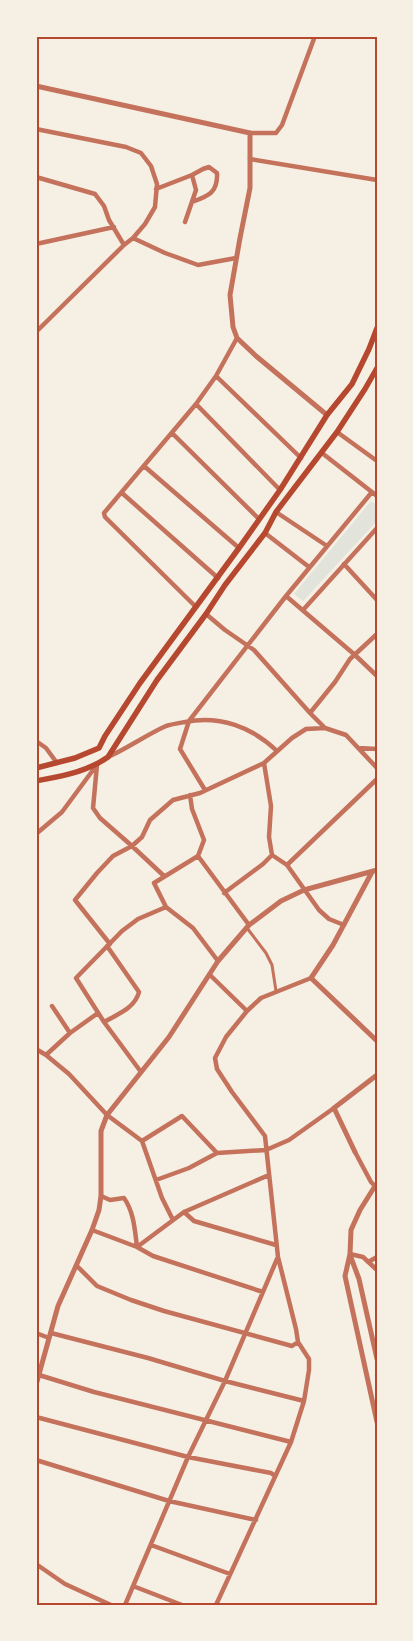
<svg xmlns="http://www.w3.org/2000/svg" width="413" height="1641" font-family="'Work Sans',sans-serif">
<rect width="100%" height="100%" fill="#f6efe4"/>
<path fill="#e2e4dc" d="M371,501L377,505V521L303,601L294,594Z"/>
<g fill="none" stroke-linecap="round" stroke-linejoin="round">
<path stroke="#c5725c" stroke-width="3" d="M247,928L266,953L272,965L276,991"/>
<path stroke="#c5725c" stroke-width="4.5" d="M36,129L126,147L141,153L151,166L157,184L155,207L145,224L133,238L124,245L36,332
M250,133H276L282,125L315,36
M250,159L377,180
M192,175L203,169L209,167L217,173C218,192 209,196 192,202
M36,177L95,194L104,206L109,220L124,245
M156,189L192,175L196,190L185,222
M133,238L165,253L198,265L236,258
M36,244L114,227
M216,376L301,458
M196,404L280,490
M337,432L377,461
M172,433L259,519
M322,453L377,496
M144,466L239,548
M122,493L218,578
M276,512L327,546
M265,533L309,567
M344,564L377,600
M286,596L355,655L377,676
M195,606L105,517L104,513L196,404L216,376L237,338
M303,610L377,528
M206,614L225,630L254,650L310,713L325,728L346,735L377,768
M310,713L335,682L350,659L377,634
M36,741L46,748L57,763
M358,748L377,749
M108,757C128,748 146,735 166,726C172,724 179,723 185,722C220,715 252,727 277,751
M264,763L271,806L269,837L272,855L287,865L319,910L329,919L344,925
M97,765L93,808L100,818L132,846L164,876
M205,790L180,749L189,721L286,596L372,492
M190,795L192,809L204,840L198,856L154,883L166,907L193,928L218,961
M36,834L62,812L96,766
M198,856L249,925
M287,865L377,779
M224,893L263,864L272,855
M110,944L75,900L97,873L113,856L132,846L142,837L150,820L173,800L200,793L264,763L292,738L306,729L325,728
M210,975L247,1011
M52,1006L70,1033
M104,1022C118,1014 135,1008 139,992L107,946
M36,1049L46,1055L69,1074L107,1115L142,1141L162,1198L173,1220
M46,1055L70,1033L98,1013
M141,1072L104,1022L76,978L122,931L138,919L166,907
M142,1141L182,1116L217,1153L266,1150L289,1140L334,1108
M355,1152L371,1182L375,1186L377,1184
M156,1180L189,1168L217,1153
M101,1196L110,1200L124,1198C134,1212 135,1231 137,1247L153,1256L263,1292
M184,1212L194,1221L276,1245
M92,1230L137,1247L184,1212L269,1175
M350,1254L363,1257L377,1270
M368,1262L377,1257
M77,1266L97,1286L131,1300L164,1311L292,1346L298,1342
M36,1333L49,1338
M51,1333L148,1358L225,1381L304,1401
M39,1375L94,1392L291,1442
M36,1417L188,1457L271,1473L275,1476
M36,1460L169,1501L256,1520
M151,1545L230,1574
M36,1564L65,1584L111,1605
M133,1586L182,1605
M125,1605L188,1457L225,1381L277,1259
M216,1605L291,1442L304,1401L309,1370V1359L298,1342L296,1329L278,1257L265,1136L232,1092L217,1069L215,1058L226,1037L247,1011L261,998L311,978"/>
<path stroke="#c5725c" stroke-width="5" d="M36,86L250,133V188L240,238L230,295L233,327L237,338L256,356L327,415
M372,872L333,945L311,978L377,1041
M355,1152L334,1108L377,1075
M375,1186L360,1210L351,1230L350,1254L345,1276L377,1422
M350,1255L359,1279L377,1359
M36,1385L58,1306L92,1230L99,1210L101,1196V1131L107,1115L169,1037L218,961L249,925L281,901L304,890L377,870"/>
<path stroke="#b5482f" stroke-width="5.5" d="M36,768L75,758L99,748L105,736L140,683L239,548L280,490L327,415L352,384L369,349L377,328
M36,781C61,776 87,772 108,757L157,680L206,614L225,585L265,533L276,512L337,432L365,389L377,368"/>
</g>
<rect width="413" height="1641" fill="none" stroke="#f6efe4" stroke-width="75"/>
<rect x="38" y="38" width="338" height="1566" fill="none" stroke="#b5482f" stroke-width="2"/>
</svg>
